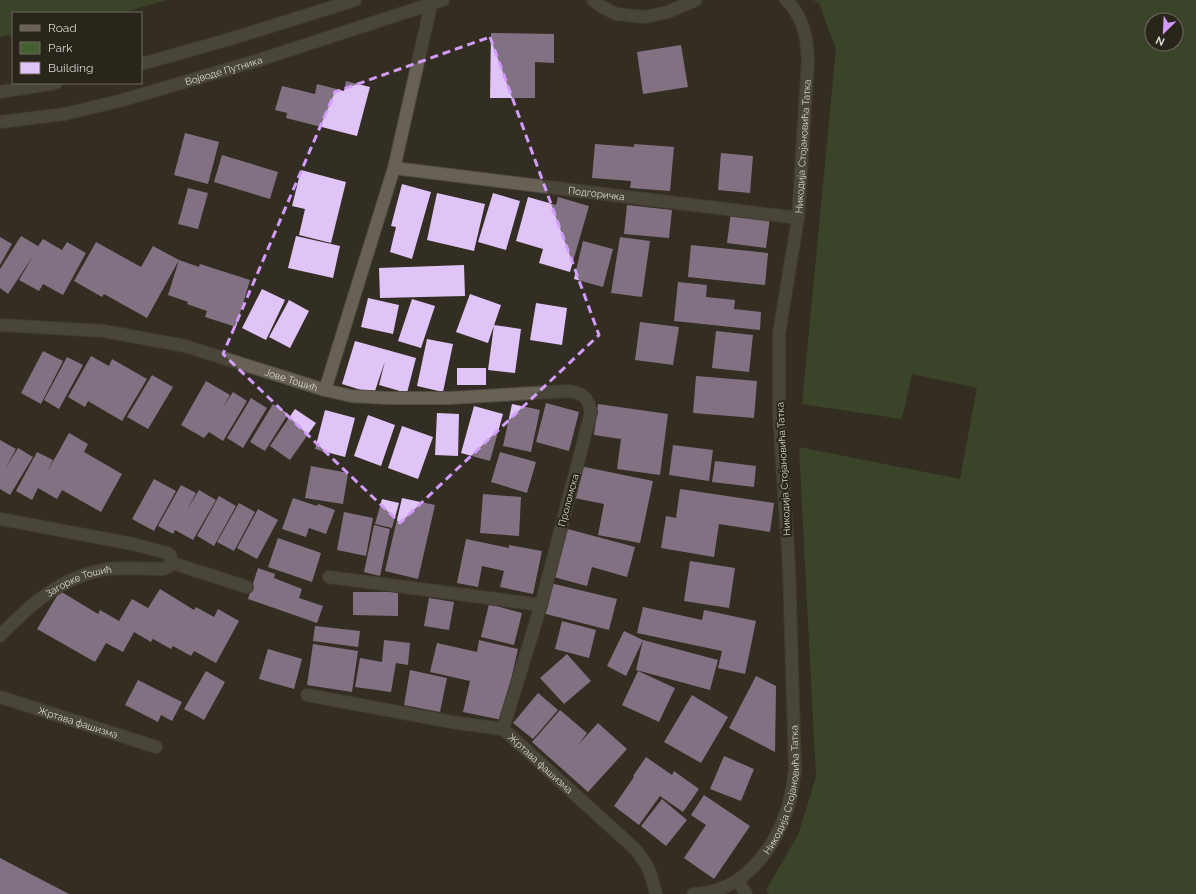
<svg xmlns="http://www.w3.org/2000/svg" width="1196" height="894" font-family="Raleway,sans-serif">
<rect width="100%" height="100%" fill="#332e23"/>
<path fill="#446030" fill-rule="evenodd" d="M0,0H167L132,10L119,13H13V35L0,37Z
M813,0H1196V894H769L766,890L798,835L816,777L799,447L960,479L977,388L912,374L902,419L802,404L836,49L819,3ZM1152,20H1176V44H1152Z"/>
<path fill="#e1c4f7" d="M491,33L554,34V63L535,62V98H490Z
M681,45L688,87L643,94L637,52Z
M346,81L370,87L357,136L286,118L287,113L275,110L282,86L315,94L317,84L344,91Z
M185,133L219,142L208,184L174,175Z
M595,144L634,147V144L674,147L670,191L630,188L631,181L592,178Z
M721,153L753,156L750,193L718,190Z
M222,155L278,172L270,199L214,182Z
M301,170L346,182L331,243L299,235L305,209L292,206Z
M402,184L431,192L412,259L390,252L396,227L391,226Z
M188,188L208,193L198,229L178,224Z
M437,193L485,204L474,251L427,240Z
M493,193L520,201L506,250L478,242Z
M528,197L556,205L558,197L589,206L570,272L539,263L543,249L516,241Z
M627,205L672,210L669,238L624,234Z
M731,212L770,217L766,248L727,243Z
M21,236L38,246L43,239L62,250L67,242L86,253L63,295L43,284L39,291L19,280L33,256L8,294L0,288V269Z
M296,236L340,246L333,278L288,268Z
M0,237L12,244L0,265Z
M620,237L650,241L642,297L611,293Z
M583,241L613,249L603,287L574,279Z
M96,242L141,267L153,246L179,260L147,318L104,294L102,297L74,281Z
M691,245L768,253L765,285L688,277Z
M179,260L199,267L200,264L250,280L236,327L205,317L207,311L187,304L188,302L168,295Z
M464,265L465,296L380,298L379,268Z
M678,282L707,285L706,297L735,300L734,309L761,312L760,330L674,321Z
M262,289L285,300L266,340L242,328Z
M470,294L501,305L488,343L456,332Z
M368,298L399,305L393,334L361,327Z
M412,299L435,306L421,348L398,341Z
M289,300L309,311L290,348L269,337Z
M536,303L567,308L562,345L530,340Z
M640,322L679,327L673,365L635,360Z
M494,325L521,329L515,373L488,370Z
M716,331L753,335L749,372L712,368Z
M427,339L453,344L443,392L417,386Z
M355,341L416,358L407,393L379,385L385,361L374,394L342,384Z
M43,351L63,361L41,404L21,393Z
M91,356L109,366L112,359L147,379L122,421L88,401L85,407L68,397Z
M67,357L83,365L59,409L44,400Z
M457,368H486V385H457Z
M152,375L173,387L148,429L127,417Z
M696,376L757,381L754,418L693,413Z
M206,381L230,395L222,409L233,392L247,401L223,441L209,432L204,438L181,425Z
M251,398L267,408L243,448L227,438Z
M546,403L579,412L569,451L536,442Z
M273,404L288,414L265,451L250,442Z
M512,404L540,410L531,452L503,446Z
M598,404L668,414L660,475L617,469L621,439L594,435Z
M474,406L503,414L490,461L461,453Z
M295,409L316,423L290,460L270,446Z
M325,410L355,418L345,457L315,449Z
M437,413L459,414L458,456L435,455Z
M368,415L395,425L381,466L354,456Z
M402,426L433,437L418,479L388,468Z
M69,433L88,444L84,452L122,474L101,512L62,490L57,499L38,488L32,500L16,491L37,452L53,460L46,474Z
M0,440L16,449L5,469L18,448L33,457L10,495L0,489Z
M673,445L713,450L709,481L669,475Z
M500,452L536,462L527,493L491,482Z
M715,461L756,466L754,487L712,482Z
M311,466L348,473L343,504L305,498Z
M580,466L653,481L640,543L598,535L604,504L574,498Z
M154,479L176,491L154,531L132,519Z
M181,485L196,493L187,510L199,490L216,500L193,540L175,530L173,534L158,526Z
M680,489L774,503L770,532L719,524L714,557L661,548L666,516L676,518Z
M483,494L521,497L519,536L480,533Z
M219,496L236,506L214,546L197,536Z
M293,498L317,506L318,504L335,510L326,534L309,528L306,537L282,529Z
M402,498L435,505L418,579L385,571Z
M382,499L399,503L392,528L375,524Z
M239,503L255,512L234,551L217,542Z
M258,509L278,520L257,559L237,548Z
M344,512L373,518L366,556L337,550Z
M374,525L390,529L380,576L364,572Z
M564,528L635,547L627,577L592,567L587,586L550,576Z
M278,538L321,553L312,582L268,567Z
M466,539L509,548V545L542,551L533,594L500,587L504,571L482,566L478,587L457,583Z
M690,561L735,568L729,608L684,601Z
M258,568L275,574L274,578L302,589L299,598L323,606L317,623L248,599Z
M550,583L617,599L609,630L542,613Z
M160,589L194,610L196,607L214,617L218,609L239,621L216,663L194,651L191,656L173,646L171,649L153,639L156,633L151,642L134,632L123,652L106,643L95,662L37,629L60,591L98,614L100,610L119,621L132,599L148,608Z
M353,592H398V616L353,615Z
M429,598L454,602L449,630L424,626Z
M489,604L522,613L514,645L481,637Z
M643,607L702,620L704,610L756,621L745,674L718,668L722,651L637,633Z
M562,621L596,630L589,658L555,649Z
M315,626L360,631L358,647L313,641Z
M624,631L643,640L626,676L607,666Z
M384,640L410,643L408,665L396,663L391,692L355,687L360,658L382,662Z
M479,640L518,649L502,720L463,712L470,681L430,672L437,643L477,652Z
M643,640L718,660L710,690L636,670Z
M313,644L358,651L352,692L307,685Z
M268,649L302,659L294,689L259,679Z
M567,654L591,681L564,704L540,678Z
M410,670L447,678L440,712L404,705Z
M206,671L225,682L204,720L184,709Z
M638,671L675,688L659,722L622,705Z
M756,676L776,686L775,752L729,728Z
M138,680L182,702L172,721L161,715L158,722L125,705Z
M538,693L558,710L533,739L513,723Z
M692,695L728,717L701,763L664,742Z
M560,710L587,733L578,745L598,723L627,749L588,792L532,742Z
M724,756L754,769L741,801L710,789Z
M646,757L672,775L674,771L699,789L683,812L660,796L639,825L614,806L634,777L633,776Z
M704,795L750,826L714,879L684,858L706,825L691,815Z
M662,799L687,820L666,846L641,826Z
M0,858L69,894H0Z"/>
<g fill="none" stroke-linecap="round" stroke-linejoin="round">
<g stroke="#504b42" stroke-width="14">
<g id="minor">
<path d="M593,0L601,6L616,14L645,17L668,12L696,0"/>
<path d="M141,64L227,40L355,0"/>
<path d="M0,92L56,83"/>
<path id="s1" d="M0,122L65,114L123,100L259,60L443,0"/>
<path id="s2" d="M394,168L798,218"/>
<path id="s3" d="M0,325L104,331L185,346L325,390L351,396L388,398H449L570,391C584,394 588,398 591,412L541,605L503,729"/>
<path d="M325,390L394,168L431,5"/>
<path d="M0,519L133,544L167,553L170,555L172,563"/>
<path d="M172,563L247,587"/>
<path d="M329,577L541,605"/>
<path id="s4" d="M0,636C6,629 13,623 19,617C44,593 73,574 108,569C126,567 145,569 163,569C167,568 170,567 172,563"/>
<path id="s5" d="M307,695L457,723L503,729L635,849C649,866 651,873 656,894"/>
<path id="s6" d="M0,697L156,747"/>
<path d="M738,881L746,894"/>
<path id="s7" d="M693,894C741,893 773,852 787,810C791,797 793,784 795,771L789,566L779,414V333L798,218L808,60C807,37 803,16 786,0"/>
</g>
</g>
<use href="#minor" stroke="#676255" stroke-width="12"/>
</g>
<path d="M0 0H1196V894H0ZM490,37L599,335L400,523L223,354L335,92Z" fill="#332e23" fill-opacity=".55" fill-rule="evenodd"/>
<path fill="none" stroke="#d39cfc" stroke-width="3" stroke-dasharray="8 5" stroke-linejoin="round" d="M490,37L599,335L400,523L223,354L335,92Z"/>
<g text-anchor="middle" stroke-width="4" stroke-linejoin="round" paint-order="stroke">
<g font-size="10" fill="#d8d5ce" stroke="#29251a">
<text dy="4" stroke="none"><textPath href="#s1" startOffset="230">Војводе Путника</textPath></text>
<text dy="4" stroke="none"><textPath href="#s7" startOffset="801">Никодија Стојановића Татка</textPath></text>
<text dy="4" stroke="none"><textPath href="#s2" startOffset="204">Подгоричка</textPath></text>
<text dy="4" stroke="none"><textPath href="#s3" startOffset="298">Јове Тошић</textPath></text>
<text transform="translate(783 469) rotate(-93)" y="4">Никодија Стојановића Татка</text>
<text transform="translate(568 500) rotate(-75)" y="4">Проломска</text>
<text dy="4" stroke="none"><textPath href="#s4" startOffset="98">Загорке Тошић</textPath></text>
<text dy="4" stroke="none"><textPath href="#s6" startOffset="82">Жртава фашизма</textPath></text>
<text dy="4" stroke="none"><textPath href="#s5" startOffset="250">Жртава фашизма</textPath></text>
<text dy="4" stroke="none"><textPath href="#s7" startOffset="153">Никодија Стојановића Татка</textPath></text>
</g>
</g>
<rect x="12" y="12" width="130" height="72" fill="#29251a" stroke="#6f6b62"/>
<rect x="20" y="25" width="20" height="6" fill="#676255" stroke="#6f6b62"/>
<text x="48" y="32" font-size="12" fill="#d8d5ce">Road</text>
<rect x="20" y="42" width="20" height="12" fill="#446030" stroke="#6f6b62"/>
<text x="48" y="52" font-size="12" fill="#d8d5ce">Park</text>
<rect x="20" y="62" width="20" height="12" fill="#e1c4f7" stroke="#6f6b62"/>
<text x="48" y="72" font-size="12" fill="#d8d5ce">Building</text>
<g transform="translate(1164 32) rotate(204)"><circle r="19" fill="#29251a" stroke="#6f6b62"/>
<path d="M0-3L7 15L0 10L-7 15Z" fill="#d39cfc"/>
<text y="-6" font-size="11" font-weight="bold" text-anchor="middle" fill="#d8d5ce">N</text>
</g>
</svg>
